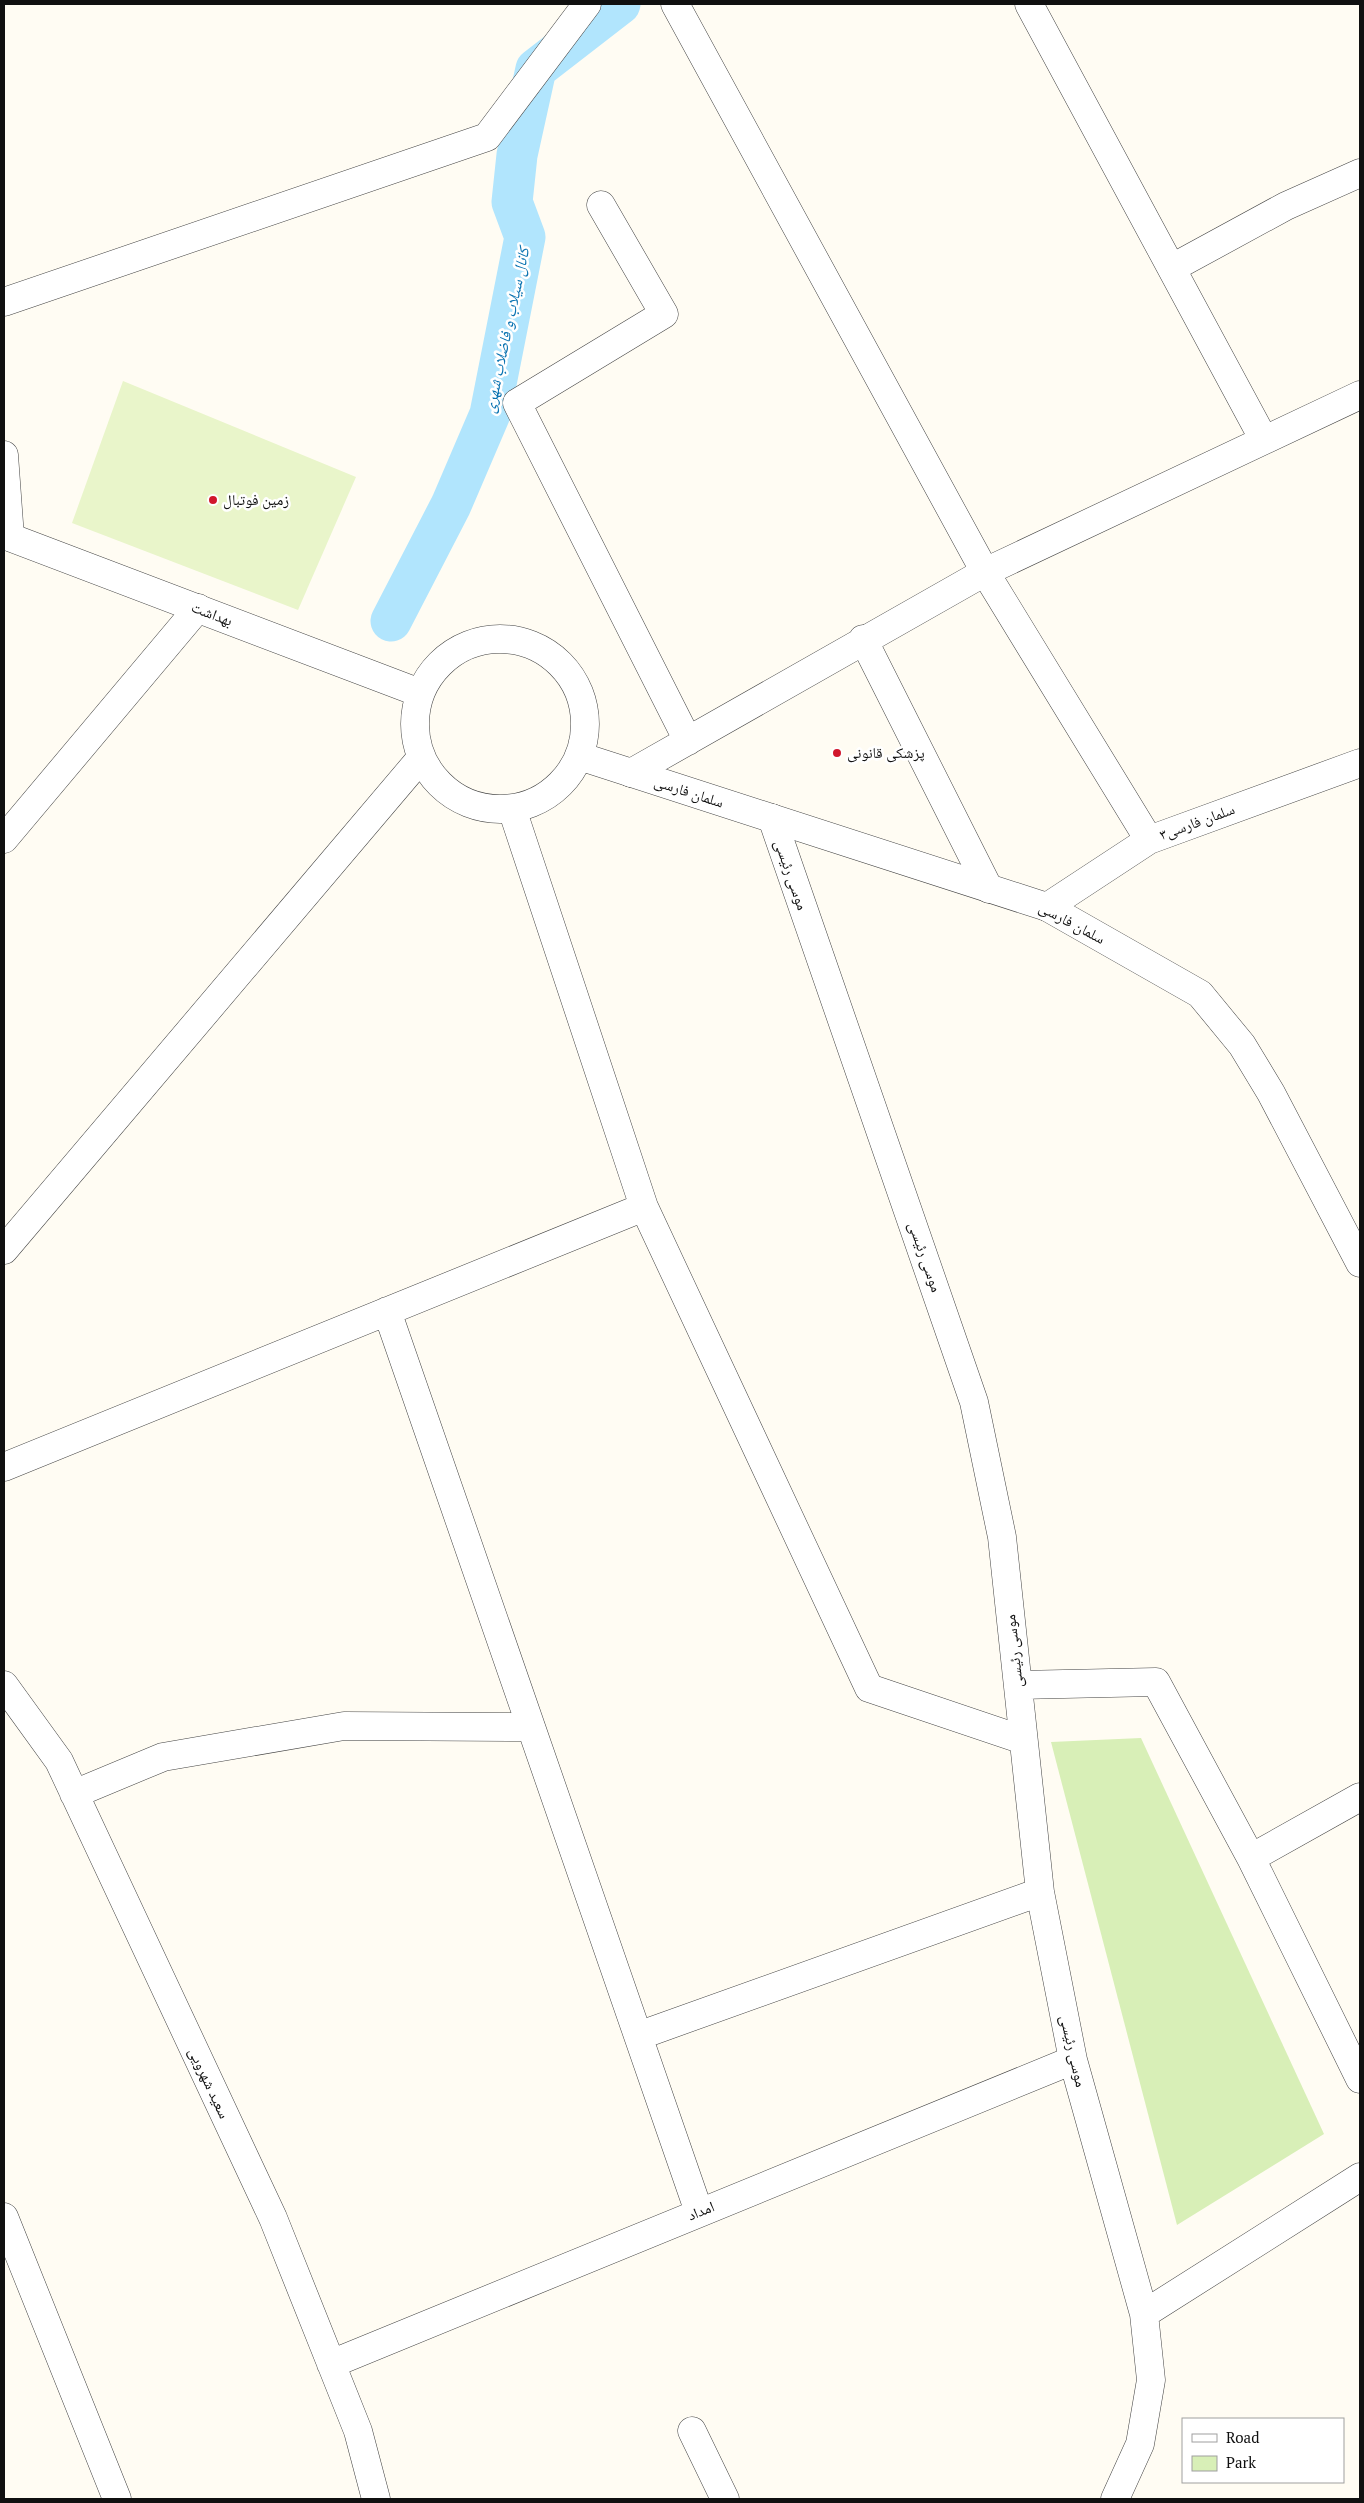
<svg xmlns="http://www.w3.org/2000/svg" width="1364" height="2503" font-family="'PT Serif','Noto Naskh Arabic',serif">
<rect width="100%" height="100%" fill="#fffcf3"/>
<path fill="#d8efb7" d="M1141,1738L1324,2134L1177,2225L1051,1742Z"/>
<path fill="#e9f5ca" d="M123,381L356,477L298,610L72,523Z"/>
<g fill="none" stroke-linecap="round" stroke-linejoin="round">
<path stroke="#b1e5fd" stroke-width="41" d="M391,621L451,505L490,414L525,237L512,202L517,155L536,69L620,4"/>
<g stroke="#434343" stroke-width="29">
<path id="minor" d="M675,4L985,572L1149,840
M1029,4L1264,440
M601,205L664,314L517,403L688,741
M1172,268L1286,206L1360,173
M4,302L487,137L587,4
M4,455L10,537
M863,639L989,889
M631,773L985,572L1360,395
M512,809L644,1207L869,1688L1023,1740
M772,818L974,1402L1002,1537L1040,1892L1073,2060L1144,2314L1151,2380L1140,2444L1115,2499
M4,839L198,608
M1047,907L1149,840L1360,763
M4,1250L421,758
M387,1311L699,2212
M4,1467L644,1207
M4,1685L59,1761L273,2218L358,2431L376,2499
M1018,1685L1156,1682L1251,1858L1360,2079
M74,1794L163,1757L344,1726L531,1727
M1251,1858L1360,1797
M638,2036L1040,1892
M4,2217L117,2499
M1144,2314L1360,2177
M331,2364L1073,2060
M692,2431L725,2499"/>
</g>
<g stroke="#434343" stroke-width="29">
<path id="tertiary" d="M4,535L420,693
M415 724a85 85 0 1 1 170 0a85 85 0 1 1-170 0Z
M579,756L1047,907L1200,994L1242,1045L1271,1093L1360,1263"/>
</g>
<use href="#minor" stroke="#fff" stroke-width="28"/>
<use href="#tertiary" stroke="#fff" stroke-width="28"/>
</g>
<g fill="#d1172c" stroke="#fff" stroke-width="2">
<circle cx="213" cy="500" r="5"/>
<circle cx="837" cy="753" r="5"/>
</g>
<g text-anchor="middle" stroke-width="5" stroke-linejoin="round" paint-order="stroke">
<g font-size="15" fill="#101010" stroke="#fff" text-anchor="start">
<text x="223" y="505">زمین فوتبال</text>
<text x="847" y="758">پزشکی قانونی</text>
</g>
<g font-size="15" fill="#101010" stroke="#fff">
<text transform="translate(212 614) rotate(21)" y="5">بهداشت</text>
<text transform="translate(689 792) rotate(18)" y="5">سلمان فارسی</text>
<text transform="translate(1197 822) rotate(-20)" y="5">سلمان فارسی۳</text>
<text transform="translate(791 875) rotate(71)" y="5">موسی رئیسی</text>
<text transform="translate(1072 923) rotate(28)" y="5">سلمان فارسی</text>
<text transform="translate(925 1257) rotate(71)" y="5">موسی رئیسی</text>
<text transform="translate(1014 1651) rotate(-96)" y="5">موسی رئیسی</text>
<text transform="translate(1073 2051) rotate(77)" y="5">موسی رئیسی</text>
<text transform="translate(209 2083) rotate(65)" y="5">سعید شهرویی</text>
<text transform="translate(701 2211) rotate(-22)" y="5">امداد</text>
</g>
<g font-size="16" font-style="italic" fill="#0973b1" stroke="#fff">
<text transform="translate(506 330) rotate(-78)" y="6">کانال سیلاب و فاضلاب شهری</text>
</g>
</g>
<rect width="1364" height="2503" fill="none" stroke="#101010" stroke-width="10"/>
<rect x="1182" y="2418" width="162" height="65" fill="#ffffff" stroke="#9f9f9f"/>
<rect x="1192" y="2434" width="25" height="8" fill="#ffffff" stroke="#9f9f9f"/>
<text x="1226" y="2443" font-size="15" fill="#101010">Road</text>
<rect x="1192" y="2456" width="25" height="15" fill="#d8efb7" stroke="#9f9f9f"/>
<text x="1226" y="2468" font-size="15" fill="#101010">Park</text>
</svg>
